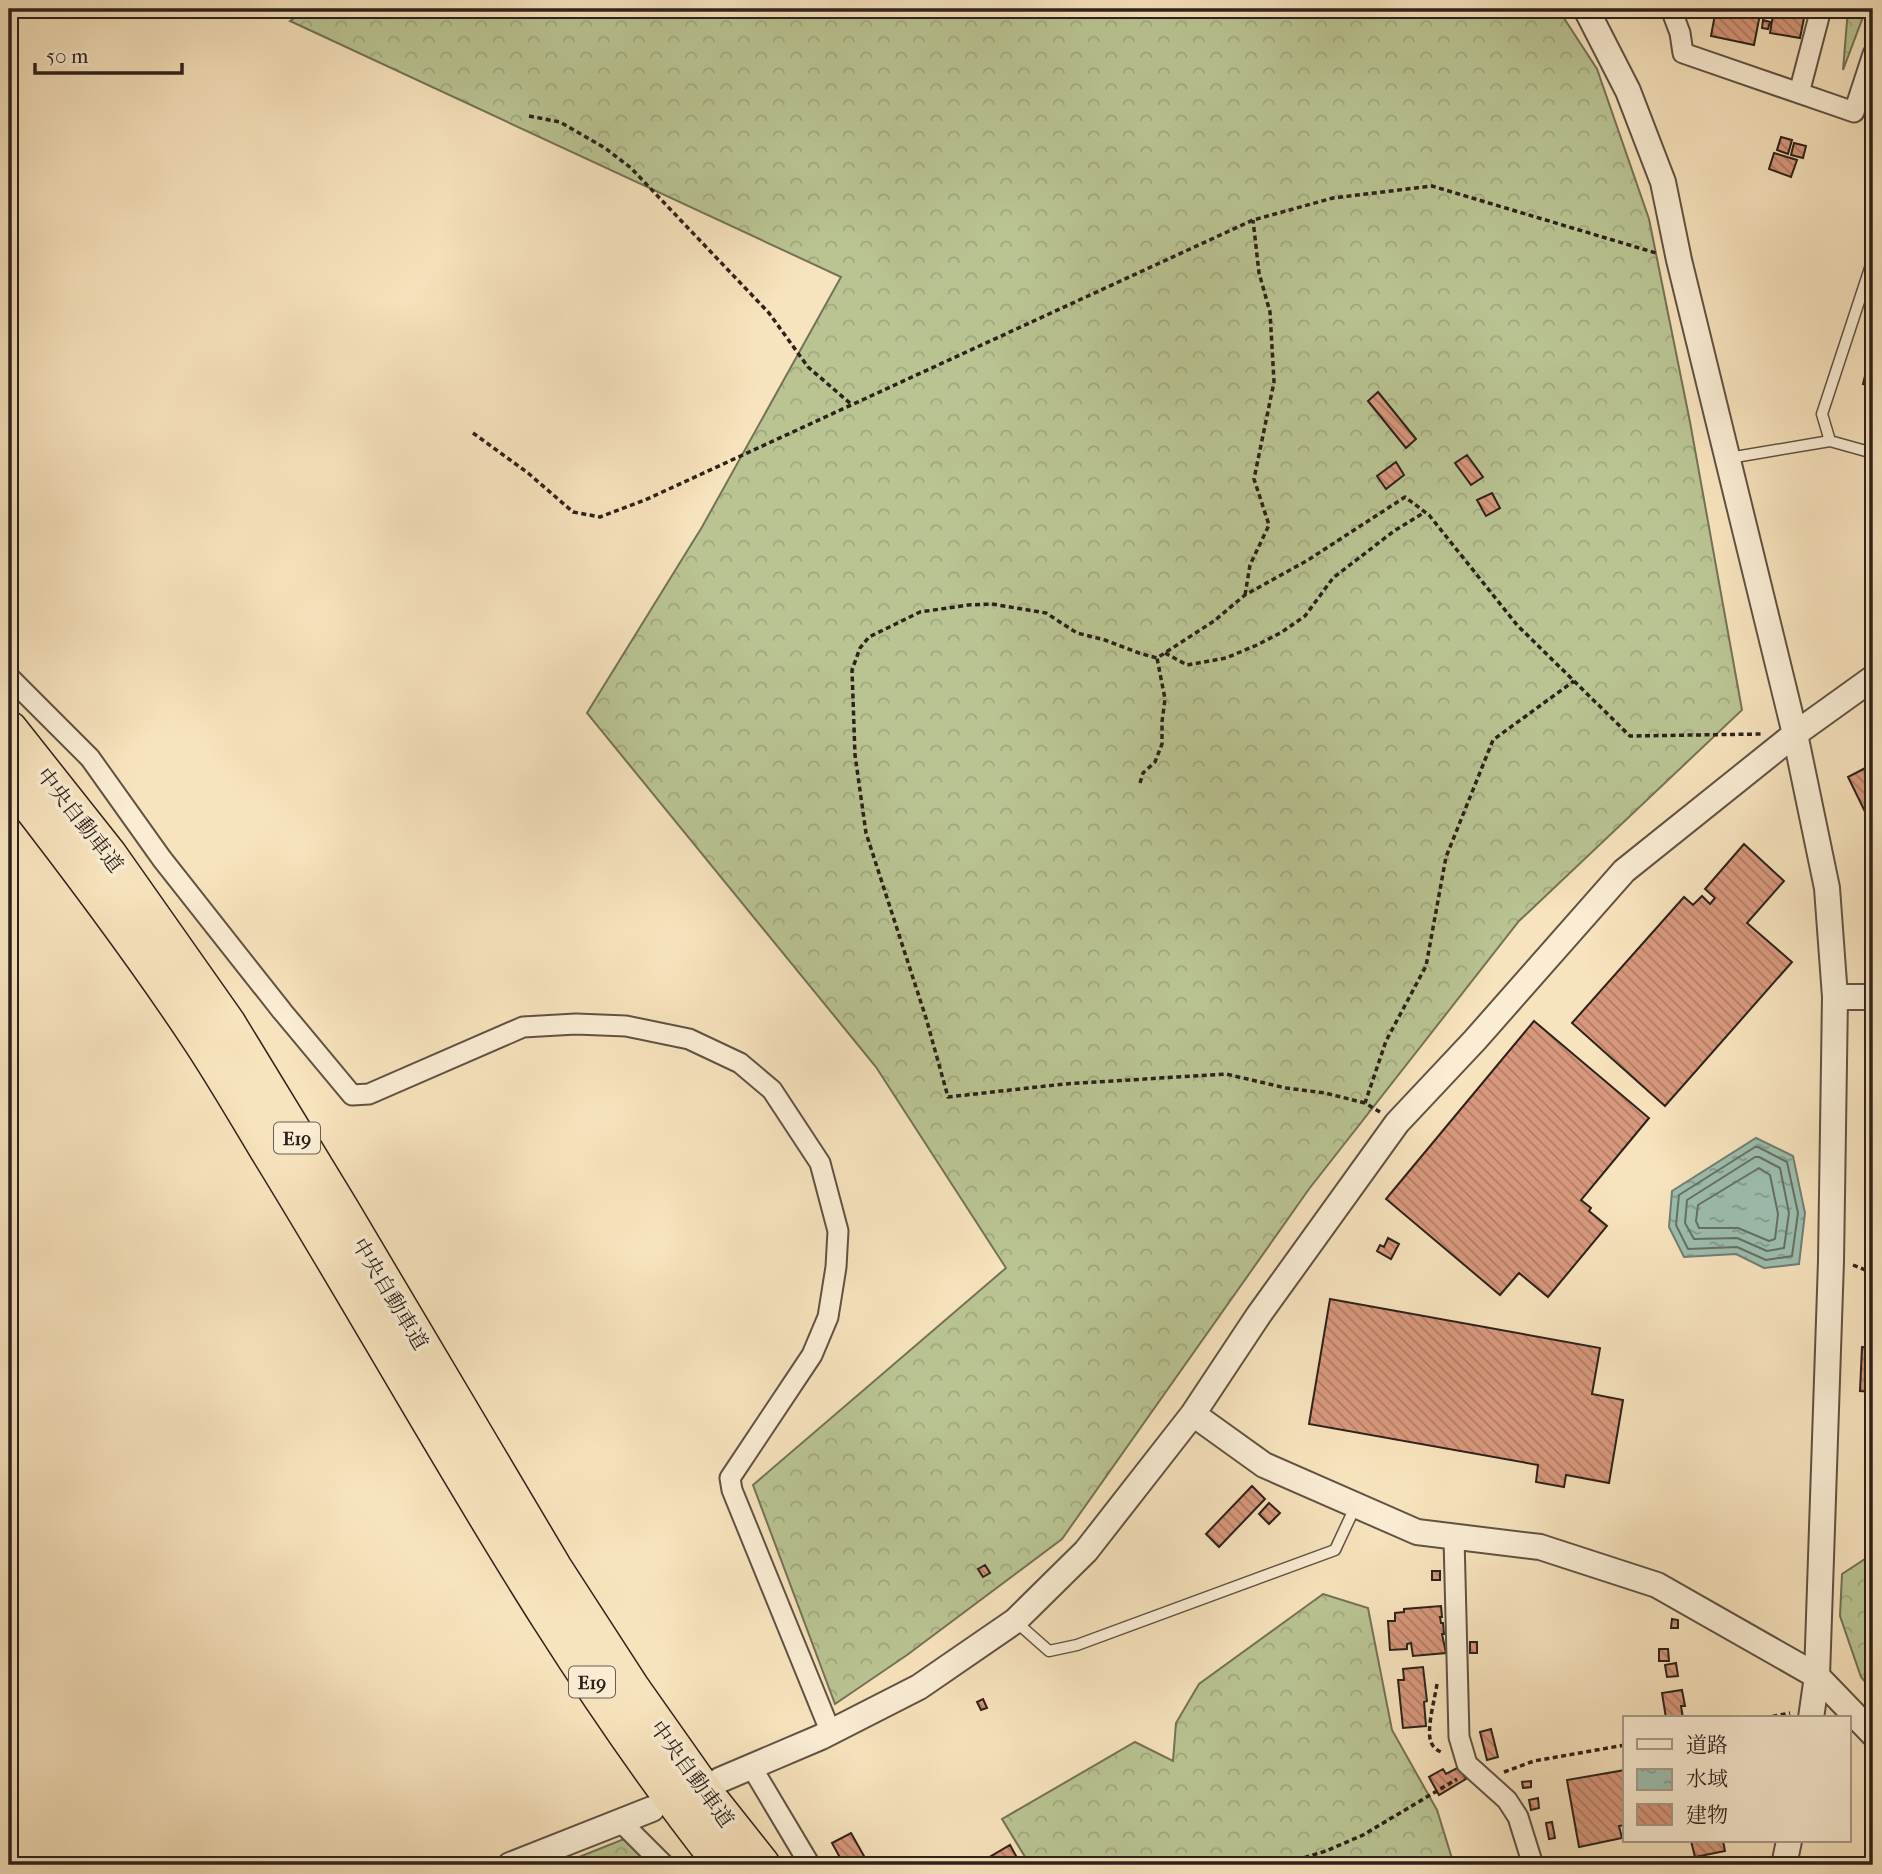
<svg xmlns="http://www.w3.org/2000/svg" width="1882" height="1874" font-family="'IM FELL French Canon','Noto Serif JP',serif">
<defs>
<pattern id="forest-crowns" width="20" height="18" patternUnits="userSpaceOnUse" patternTransform="scale(1.75)"><rect width="20" height="18" fill="#bac493"/><path d="M2 6a3 3 0 1 1 6 0M12 15a3 3 0 1 1 6 0" fill="none" stroke="#a0a87e"/></pattern>
<pattern id="water-ripples" width="26" height="14" patternUnits="userSpaceOnUse" patternTransform="scale(1.75)"><rect width="26" height="14" fill="#9dbeaf"/><path d="M2 4q2-2 4 0t4 0M15 11q2-2 4 0t4 0" fill="none" stroke="#809a8e"/></pattern>
<pattern id="building-back-hatch" width="6" height="6" patternUnits="userSpaceOnUse" patternTransform="scale(1.75)"><rect width="6" height="6" fill="#d9987d"/><path d="M-1 5l2 2M0 0l6 6M5-1l2 2" fill="none" stroke="#b07c66"/></pattern>
</defs>
<rect width="100%" height="100%" fill="#f7e3bd"/>
<filter id="stains"><feTurbulence type="fractalNoise" baseFrequency=".00286" numOctaves="4"/><feColorMatrix values="0 0 0 0 .2 0 0 0 0 .09 0 0 0 0 .02 0 0 0 .5 -.17"/></filter>
<radialGradient id="worn" r=".72"><stop offset=".6" stop-color="#630" stop-opacity="0"/><stop offset="1" stop-color="#630" stop-opacity=".3"/></radialGradient>
<path fill="url(#forest-crowns)" stroke="#747257" stroke-width="2" d="M307,9H1558L1597,69L1649,219L1690,422L1742,710L1519,921L1309,1189L1062,1539L907,1655L835,1704L753,1485L1006,1268L876,1067L587,713L702,527L841,277L290,21Z
M1848,9H1866L1843,70Z
M1865,1559L1873,1564V1691L1861,1677L1840,1616L1842,1574Z
M1323,1594L1368,1608L1392,1730L1437,1810L1454,1865H1030L1002,1819L1135,1742L1173,1761L1176,1723L1199,1684Z
M624,1839L630,1840L655,1865H559Z"/>
<path fill="url(#water-ripples)" stroke="#707f74" stroke-width="2" d="M1756,1138L1793,1156L1805,1213L1799,1264L1764,1268L1736,1254L1684,1257L1669,1227L1672,1191Z"/>
<g fill="none" stroke-linecap="round" stroke-linejoin="round">
<path stroke="#657065" stroke-width="2" d="M1755,1147H1758L1787,1162L1798,1213L1792,1256L1766,1260L1737,1247L1688,1249L1676,1225L1679,1195Z
M1755,1157H1759L1780,1168L1789,1213L1784,1248L1767,1251L1737,1238L1694,1239L1685,1223L1687,1200Z
M1759,1168L1770,1175L1778,1214L1775,1239L1769,1241L1738,1228H1699L1696,1221L1698,1205Z"/>
</g>
<path fill="url(#building-back-hatch)" stroke="#2d211b" stroke-width="2" d="M1716,9H1761L1754,45L1711,36Z
M1774,9H1800V12L1805,13L1800,38L1770,33Z
M1763,20L1770,22L1768,29L1762,28Z
M1781,137L1792,140L1788,154L1777,150Z
M1794,143L1806,146L1803,158L1791,155Z
M1774,153L1797,160L1791,177L1769,169Z
M1865,376L1873,378V387L1863,384Z
M1378,392L1416,439L1406,448L1368,401Z
M1467,455L1483,477L1471,485L1455,463Z
M1396,462L1404,475L1386,489L1377,476Z
M1492,493L1500,508L1486,516L1477,500Z
M1873,764V828L1848,777Z
M1744,844L1784,881L1747,923L1792,962L1665,1106L1572,1023L1684,897L1693,905L1702,896L1710,904L1715,898L1705,889Z
M1534,1021L1649,1118L1581,1200L1591,1208L1589,1211L1607,1226L1548,1297L1519,1273L1500,1295L1386,1199Z
M1388,1238L1399,1244L1391,1259L1377,1251L1380,1245L1384,1247Z
M1330,1299L1600,1348L1592,1394L1623,1400L1609,1483L1566,1475L1564,1487L1536,1482L1538,1465L1309,1424Z
M1862,1347L1873,1348V1392L1860,1391Z
M1252,1486L1265,1499L1219,1547L1206,1534Z
M1269,1503L1280,1513L1269,1524L1259,1514Z
M985,1565L990,1573L983,1577L978,1569Z
M1432,1571H1440V1580H1432Z
M1441,1606L1442,1617H1440L1441,1623H1443L1444,1634H1442L1446,1653L1413,1656L1411,1643L1407,1644V1649L1390,1650L1388,1621H1395V1613L1404,1612V1609Z
M1672,1619L1678,1620V1628H1671Z
M1470,1642H1477V1653H1470Z
M1659,1649H1668L1669,1661H1659Z
M1676,1663L1678,1676L1667,1677L1665,1665Z
M1423,1667L1427,1701L1424,1702L1426,1726L1403,1728L1398,1680H1404L1403,1669Z
M1682,1690L1685,1706H1681L1683,1718H1666L1662,1693Z
M983,1699L987,1708L981,1710L977,1702Z
M1491,1729L1498,1757L1487,1760L1480,1732Z
M1459,1767L1466,1779L1439,1795L1429,1777L1443,1769L1446,1774Z
M1625,1770V1825L1619,1826L1622,1838L1579,1847L1567,1780Z
M1531,1781V1787L1523,1788L1522,1782Z
M1538,1798L1539,1808L1531,1810L1529,1800Z
M1552,1822L1555,1838L1549,1839L1546,1823Z
M851,1833L869,1865H844L832,1843Z
M1691,1841H1723L1725,1851L1695,1857Z
M1010,1845L1021,1865H976Z"/>
<g fill="none" stroke-linecap="round" stroke-linejoin="round">
<g stroke="#605244" stroke-width="13">
<path id="service" d="M1830,441L1822,414L1873,259
M1729,458L1830,441L1873,453
M1015,1621L1049,1651L1077,1645L1335,1550L1356,1505"/>
</g>
<g stroke="#605244" stroke-width="23">
<path id="minor" d="M1671,9L1680,33L1683,53L1854,112L1873,54
M1799,93L1821,9
M9,677L90,758L162,859L282,1011L352,1095L369,1094L523,1027L576,1024L626,1026L689,1039L740,1063L772,1090L820,1163L838,1231L836,1267L828,1317L812,1355L730,1478L732,1490L831,1733
M1454,1538L1459,1737L1467,1764L1507,1800L1518,1817L1533,1865
M751,1766L810,1865
M621,1822L664,1865"/>
</g>
<g stroke="#605244" stroke-width="28">
<path id="tertiary" d="M1586,9L1628,91L1663,182L1679,260L1795,734L1827,888L1835,997L1831,1261L1817,1676L1811,1718
M1835,997H1873
M1193,1414L1264,1465L1417,1532L1540,1547L1657,1585L1817,1676L1873,1734
M720,1780L821,1737L919,1687L1015,1621L1086,1551L1193,1414L1258,1316L1397,1123L1475,1040L1624,871L1795,734L1873,678
M510,1865L652,1809
M1784,1865L1789,1841"/>
</g>
<g stroke="#2d211b" stroke-width="40">
<path id="motorway" d="M9,730L108,855L227,1024L341,1211L553,1568L632,1690L711,1802L761,1865
M9,777C76,863 142,950 202,1041C225,1076 246,1112 267,1147C416,1388 547,1642 724,1865"/>
</g>
<path stroke="#2d211b" stroke-width="3.5" stroke-dasharray="5 3.5" stroke-linecap="butt" d="M529,116L560,122L605,148L631,168L769,313L808,367L851,404
M473,433L528,473L573,512L600,517L645,500L1253,220L1333,198L1432,186L1656,253
M1245,595L1250,565L1269,525L1254,479L1274,382L1270,312L1259,273L1253,220
M1165,653L1187,665L1226,658L1257,645L1282,632L1305,616L1333,578L1394,531L1425,512
M1140,783L1143,773L1155,762L1162,744V722L1165,699L1157,658
M1365,1103L1325,1093L1286,1088L1226,1074L1064,1084L948,1097L926,1018L866,833L855,755L852,670L860,648L869,637L920,612L968,605L992,604L1046,613L1077,633L1105,640L1139,653L1157,658L1214,621L1245,595L1308,560L1405,497L1429,515L1517,625L1630,736L1761,734
M1380,1112L1365,1103L1386,1041L1426,966L1446,857L1493,740L1574,681
M1868,1230L1873,1232
M1853,1265L1873,1273
M1437,1684C1435,1698 1426,1730 1431,1742C1433,1748 1438,1751 1444,1753
M1764,1718L1790,1713
M1504,1772L1534,1761L1625,1745
M1280,1865L1326,1851L1363,1835L1457,1779"/>
<use href="#service" stroke="#faedd4" stroke-width="10"/>
<use href="#minor" stroke="#faedd4" stroke-width="19"/>
<use href="#tertiary" stroke="#faedd4" stroke-width="24"/>
<use href="#motorway" stroke="#f7e3bd" stroke-width="37"/>
</g>
<g text-anchor="middle" stroke-width="7" stroke-linejoin="round" paint-order="stroke">
<g fill="#faedd4" stroke="#6a5e52" stroke-width="2">
<rect x="274" y="1122.5" width="46" height="31" rx="5"/>
<rect x="569" y="1666.5" width="46" height="31" rx="5"/>
</g>
<g font-size="19" font-weight="bold" fill="#2d211b">
<text x="297" y="1145">E19</text>
<text x="592" y="1689">E19</text>
</g>
<g font-size="21" fill="#2d211b" stroke="#faedd4">
<text transform="translate(80 820) rotate(52)" y="7">中央自動車道</text>
<text transform="translate(390 1294) rotate(59)" y="7">中央自動車道</text>
<text transform="translate(692 1774) rotate(54)" y="7">中央自動車道</text>
</g>
</g>
<rect width="1882" height="1874" fill="none" stroke="#f7e3bd" stroke-width="35"/>
<rect x="10" y="10" width="1861" height="1853" fill="none" stroke="#2d211b" stroke-width="3.5"/>
<rect x="18" y="18" width="1847" height="1839" fill="none" stroke="#2d211b" stroke-width="2"/>
<rect x="1623" y="1716" width="228" height="126" fill="#faedd4" stroke="#a89b8a" stroke-width="2"/>
<rect x="1637" y="1739" width="35" height="10" fill="#faedd4" stroke="#a89b8a" stroke-width="2"/>
<text x="1686" y="1752" font-size="21" fill="#2d211b">道路</text>
<rect x="1637" y="1769" width="35" height="21" fill="url(#water-ripples)" stroke="#a89b8a" stroke-width="2"/>
<text x="1686" y="1786" font-size="21" fill="#2d211b">水域</text>
<rect x="1637" y="1804" width="35" height="21" fill="url(#building-back-hatch)" stroke="#a89b8a" stroke-width="2"/>
<text x="1686" y="1822" font-size="21" fill="#2d211b">建物</text>
<path d="M35 63v10h147v-10" fill="none" stroke="#2d211b" stroke-width="3.5"/>
<text x="46" y="63" font-size="21" fill="#2d211b" stroke="#faedd4" stroke-width="5" paint-order="stroke">50 m</text>
<rect width="100%" height="100%" filter="url(#stains)"/>
<rect width="100%" height="100%" fill="url(#worn)"/>
</svg>
